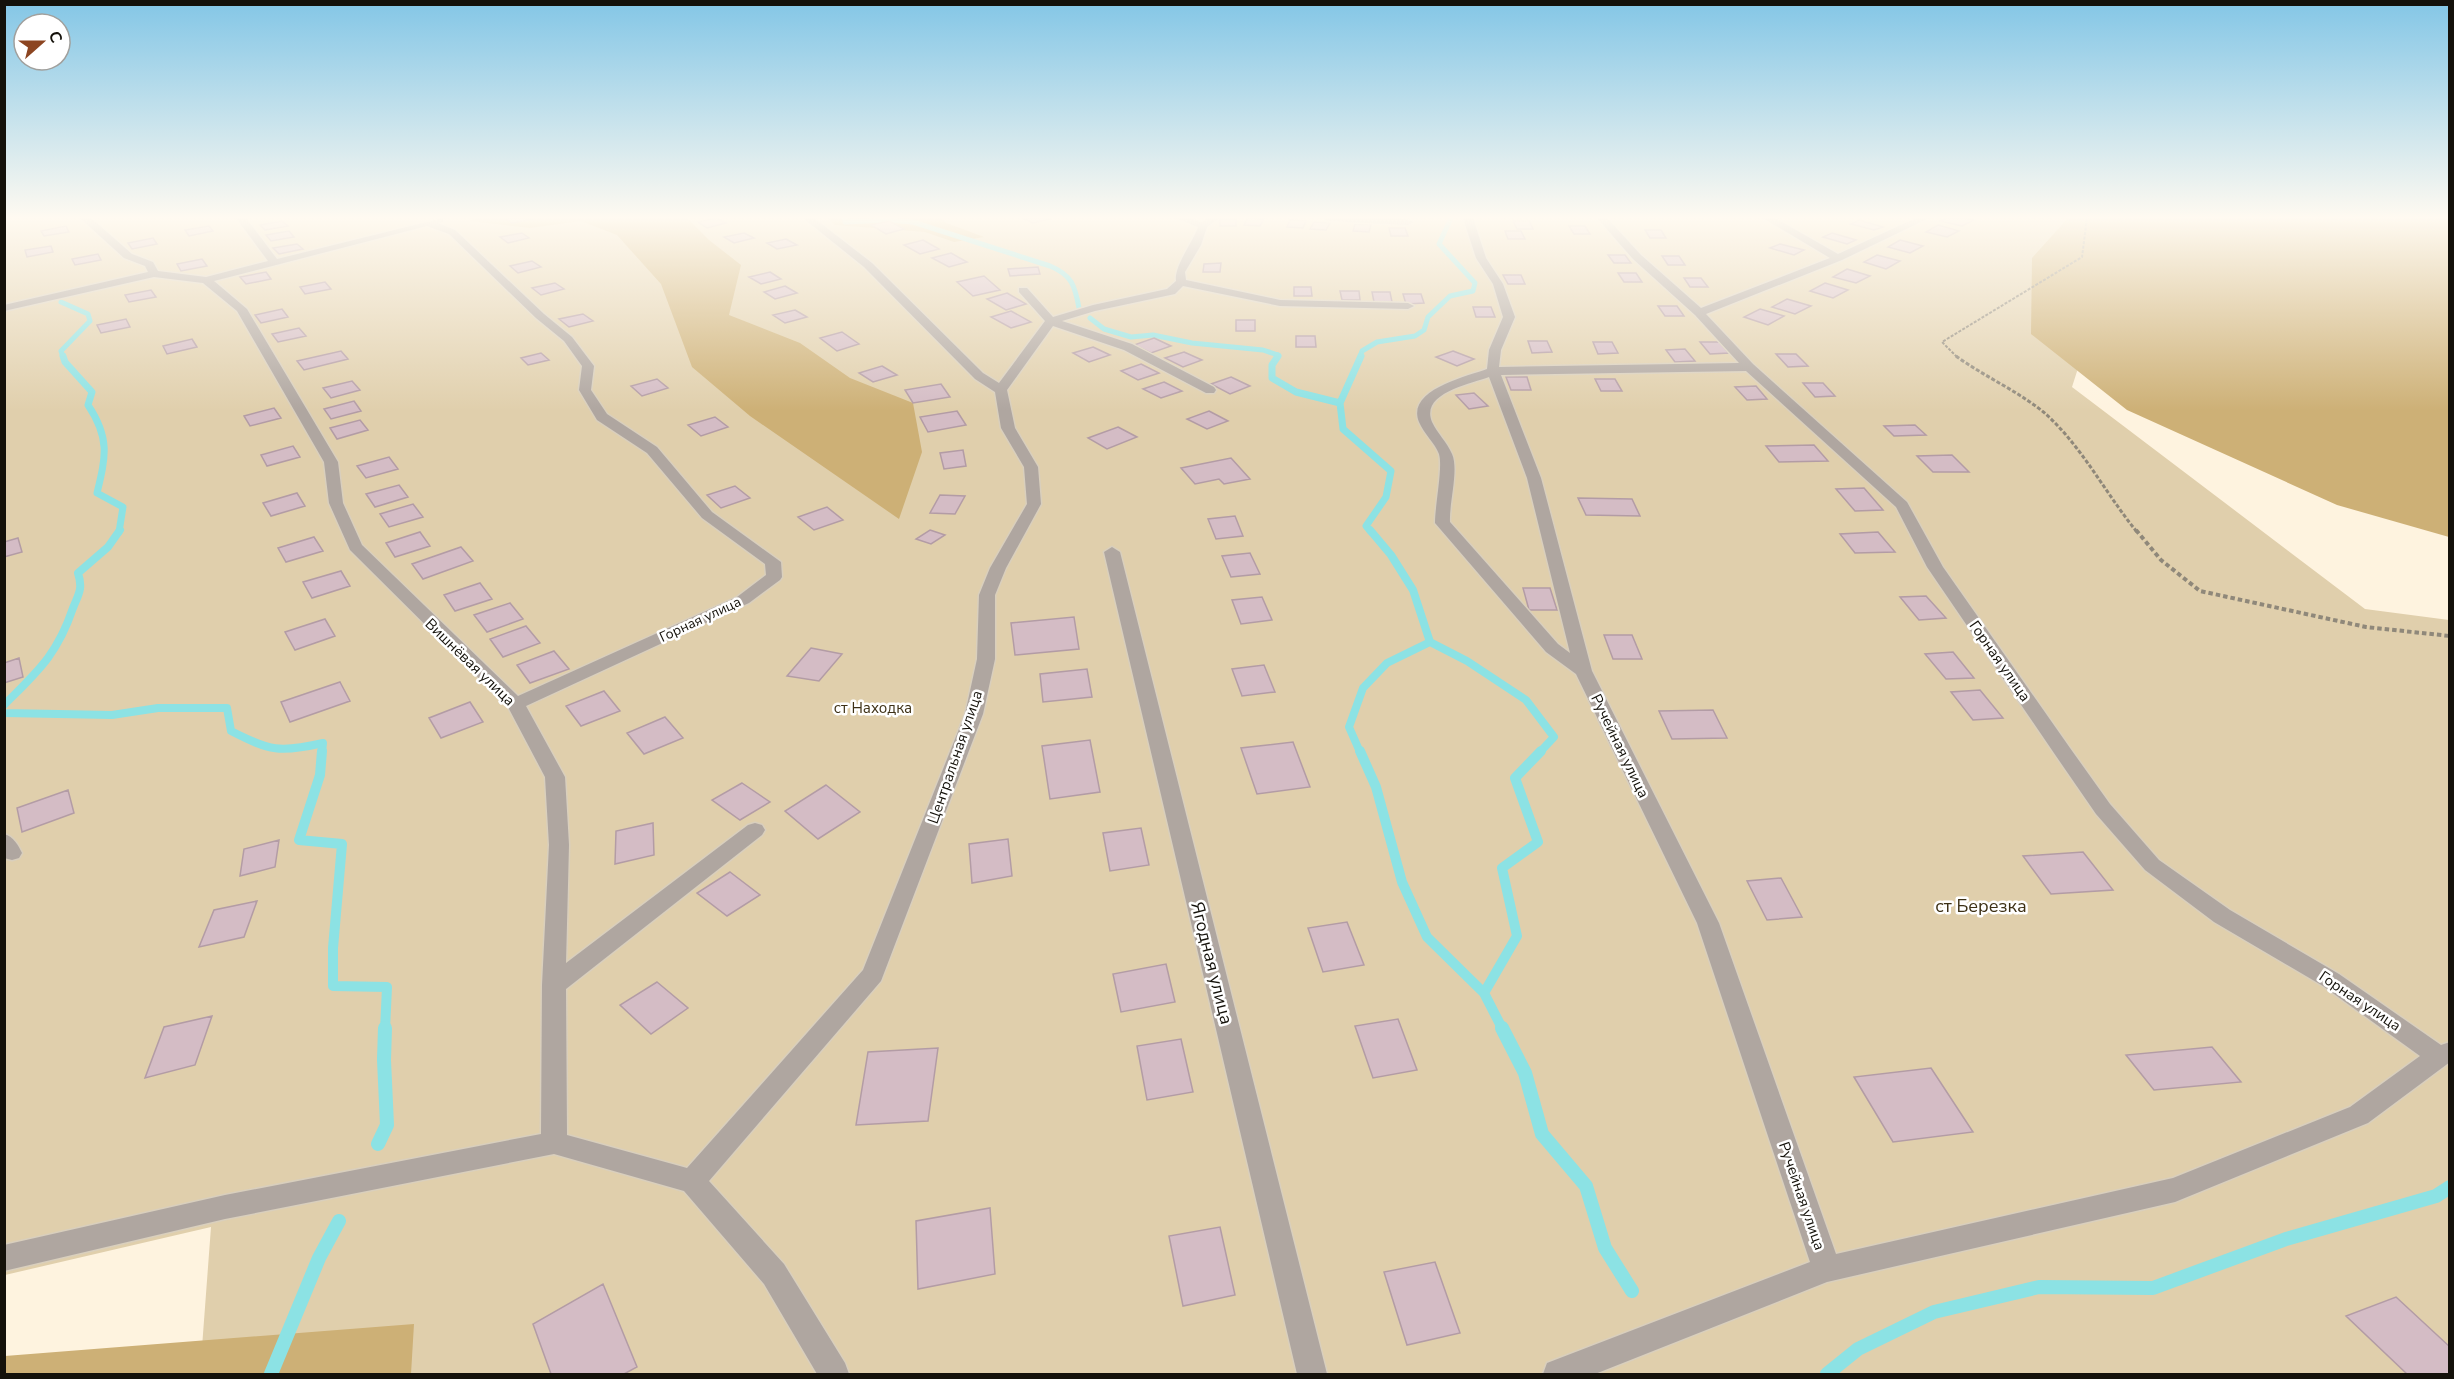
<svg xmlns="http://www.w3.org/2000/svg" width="2454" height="1379" font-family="'Nunito Sans',sans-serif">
<rect width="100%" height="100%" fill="#fef3df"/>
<path fill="#e0cfac" d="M4,218H2126L2072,387L2365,609L2449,620V1374H200L211,1227L5,1275Z"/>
<path fill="#cdb076" d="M475,218H687L709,240L741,265L729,315L800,343L850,378L913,403L922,452L899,519L750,416L692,367L661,284L617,235L581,221L530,228L470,221Z
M828,218H943L944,222L984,237L954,242L925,232L835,225Z
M2068,218H2449V537L2337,505L2127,410L2031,334L2032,258Z
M414,1324L411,1374H5V1356Z"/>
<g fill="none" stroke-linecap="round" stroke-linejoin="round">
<path stroke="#8ce2e4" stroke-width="5" d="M844,218L845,222L888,220L913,222L1050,266C1072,275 1075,286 1079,308
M61,302L88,314L90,321L61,351L63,357
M1090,318L1104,329L1131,337L1153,335L1192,343L1263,350L1278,355L1277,357
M1360,357L1362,351L1377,342L1415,336L1424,330L1428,317L1450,296L1473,291L1475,283L1439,244L1451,218"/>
<path stroke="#8ce2e4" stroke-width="7" d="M63,356L65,362L92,392L88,405C110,438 106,456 97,493L123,507L119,532
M1278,356L1272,365V378L1296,392L1340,403L1343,429L1391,471L1386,497L1366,526L1371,532
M1340,403L1361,356"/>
<path stroke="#8ce2e4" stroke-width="8" d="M1370,530L1391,555L1413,590L1430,642L1467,661L1526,700L1554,737L1540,752
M4,705C38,671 57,655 73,608C79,593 83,589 78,573L108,547L120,530
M4,713L112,715L158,708H227L231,731C270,751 280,753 323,743L322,752
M1360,752L1349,727L1363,688L1387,663L1430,642"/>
<path stroke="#8ce2e4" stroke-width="10" d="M322,751L320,775L299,840L342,844L333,948V986L387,987L385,1030
M1360,751L1376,787L1402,882L1427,937L1484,993
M1503,1030L1484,993L1517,936L1502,868L1538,842L1515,778L1541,751"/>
<path stroke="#8ce2e4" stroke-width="14" d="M1502,1028L1525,1073L1542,1134L1586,1186L1605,1248L1632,1291
M378,1144L387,1125L384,1060L385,1028
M271,1374L319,1258L339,1221
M1827,1374L1858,1349L1934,1312L2039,1287L2153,1288L2286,1239L2436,1196L2450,1187"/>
</g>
<path fill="#d4bcc5" stroke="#b39ca5" stroke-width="1.5" d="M505,218H532L533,219L512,223Z
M717,218L726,223L707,228L698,222Z
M1022,218H1047L1050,219L1033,223Z
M1248,218L1264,219L1260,226L1244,225Z
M1946,218H1965L1974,220L1962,226L1940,221Z
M1220,219H1236V226H1220Z
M1290,220L1306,221L1303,228L1287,227Z
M1859,220L1883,227L1874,230L1851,224Z
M282,221L288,226L265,230L260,225Z
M889,221L904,229L886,234L871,225Z
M1513,221H1529L1533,229H1517Z
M1314,222L1330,223L1326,230L1310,229Z
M1355,224H1371L1369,232L1353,231Z
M1938,225L1959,231L1947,237L1926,232Z
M66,226L69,232L44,236L41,231Z
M209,226L213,231L189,236L185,230Z
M1569,226H1585L1590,234H1574Z
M1389,228H1405L1408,236H1391Z
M1645,230H1661L1666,238H1650Z
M289,231L294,237L271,241L266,235Z
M1505,231H1521L1525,239H1508Z
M522,233L529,238L508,243L500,237Z
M744,233L754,238L734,243L724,237Z
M1832,233L1856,240L1847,244L1823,237Z
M153,238L157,244L132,249L128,243Z
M786,239L797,245L777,249L767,243Z
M923,240L939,249L920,254L904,245Z
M1900,240L1923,246L1910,253L1888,247Z
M297,244L303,249L279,254L273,248Z
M1780,244L1804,250L1794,255L1770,248Z
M51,246L53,252L27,257L25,250Z
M951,253L967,262L949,267L932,258Z
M98,254L101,260L75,265L72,259Z
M1608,255H1625L1631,263H1614Z
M1877,255L1900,261L1886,269L1864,262Z
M1662,256H1679L1685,265H1668Z
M202,259L207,266L181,271L177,264Z
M532,261L541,267L518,273L510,266Z
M1221,263L1220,272H1203L1204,264Z
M1038,267L1040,274L1010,276L1008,269Z
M1847,269L1870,276L1856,283L1833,277Z
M266,272L271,279L246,284L240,277Z
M770,272L781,279L761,284L749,277Z
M1618,273H1636L1642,282H1624Z
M1503,275H1521L1525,284H1508Z
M984,276L1000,290L973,296L957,282Z
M1684,278H1701L1708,287H1690Z
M325,282L331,289L305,294L300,287Z
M555,283L564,289L541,295L532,288Z
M1825,283L1848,290L1833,298L1810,291Z
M785,286L797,293L775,299L764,292Z
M1294,287H1311L1312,296H1294Z
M151,290L156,297L129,302L125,295Z
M1340,291H1359L1360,300H1342Z
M1372,292H1390L1392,302H1374Z
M1007,293L1026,304L1006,310L987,299Z
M1403,294H1421L1424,303L1406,304Z
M1787,299L1811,306L1795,314L1772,307Z
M1658,306H1677L1684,316H1665Z
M1473,307H1491L1495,317H1476Z
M282,309L288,317L261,323L255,315Z
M1760,309L1784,316L1768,325L1744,317Z
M795,310L807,317L785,323L773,315Z
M1011,311L1031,322L1011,328L991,317Z
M583,314L593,321L569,327L559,319Z
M126,319L130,327L101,333L97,325Z
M1236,320H1255V331H1236Z
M299,328L306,336L278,342L272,334Z
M842,332L859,344L837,351L820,338Z
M1296,336H1315L1316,347H1296Z
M1154,338L1171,346L1151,353L1134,345Z
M192,339L197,347L167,354L163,346Z
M1528,341H1547L1552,352L1532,353Z
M1593,342H1612L1618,353L1598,354Z
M1700,342H1719L1729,353L1710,354Z
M1093,347L1110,355L1089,362L1073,353Z
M1685,349L1695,361L1675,362L1666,350Z
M341,351L348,359L304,370L297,361Z
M1453,351L1474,359L1457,366L1436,357Z
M1184,352L1202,360L1183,367L1165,358Z
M541,353L549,360L528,365L521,358Z
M1776,354H1796L1808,366L1788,367Z
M1141,364L1159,373L1138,380L1121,371Z
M882,366L897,375L873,382L859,373Z
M1231,377L1250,386L1230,394L1211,384Z
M1506,377H1527L1531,390H1511Z
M657,379L668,388L642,396L631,386Z
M1595,379H1615L1622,391H1601Z
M352,381L360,390L331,398L323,388Z
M1164,382L1182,391L1161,398L1143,389Z
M1803,383H1823L1835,396L1815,397Z
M941,384L950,397L913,403L905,390Z
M1756,386L1767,399L1747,400L1735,387Z
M1474,393L1488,406L1469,409L1456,395Z
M354,401L361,411L331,419L324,409Z
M274,408L281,418L250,426L244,416Z
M957,411L966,425L928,432L920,417Z
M1209,411L1228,421L1207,429L1187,419Z
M715,417L728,427L701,436L688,425Z
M360,420L368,430L337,439L330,428Z
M1915,425L1926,435L1894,436L1884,426Z
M1118,427L1137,437L1107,449L1088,438Z
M1814,445L1828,461L1779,462L1766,446Z
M293,446L300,457L267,466L261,455Z
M963,450L966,466L944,469L940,453Z
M1952,455L1969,472H1933L1917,456Z
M389,457L398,469L366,478L357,466Z
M1231,458L1250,479L1224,484L1219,479L1195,484L1181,468Z
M399,485L408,497L375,507L366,494Z
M735,486L750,498L721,508L707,495Z
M1864,488L1883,510L1855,511L1836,489Z
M297,493L305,506L271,516L263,503Z
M940,495L965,496L955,514L930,513Z
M1578,498L1632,499L1640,516L1586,515Z
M413,504L423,517L389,527L380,514Z
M827,507L843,520L814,530L798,517Z
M1235,516L1243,536L1216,539L1208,519Z
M930,530L945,535L931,544L916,539Z
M420,532L430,546L395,557L386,543Z
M1878,532L1895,552L1855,553L1840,534Z
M314,537L323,551L286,562L278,548Z
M18,538L22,552L4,557V542Z
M461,547L473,561L423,579L412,564Z
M1250,553L1260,574L1231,577L1222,556Z
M341,571L350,586L312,598L303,582Z
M480,583L492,599L455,611L444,595Z
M1523,588H1550L1557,610H1529Z
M1926,596L1946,618L1919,620L1900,597Z
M1262,597L1272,620L1241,624L1232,600Z
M510,603L523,619L487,632L474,615Z
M1074,617L1079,649L1015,655L1011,623Z
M325,619L335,636L295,650L285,632Z
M526,626L540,643L503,657L490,639Z
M1604,635H1632L1642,659H1613Z
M811,648L842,654L819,681L787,676Z
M554,651L569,669L530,683L517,665Z
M1953,652L1974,678L1946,679L1925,654Z
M19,658L23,677L4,683V663Z
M1264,665L1275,692L1242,696L1232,669Z
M1087,669L1092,697L1043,702L1040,674Z
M340,682L350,701L290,722L281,702Z
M1980,690L2003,718L1973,720L1951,692Z
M604,691L620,711L581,726L566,706Z
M470,702L483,722L441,738L429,718Z
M1713,710L1727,738L1672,739L1659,711Z
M665,717L683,738L644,754L627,733Z
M1090,740L1100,792L1050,799L1042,746Z
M1293,742L1310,787L1257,794L1241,748Z
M742,783L770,802L740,820L712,800Z
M826,785L860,812L818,839L785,811Z
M68,790L74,813L22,832L17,808Z
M653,823L654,855L615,864L616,831Z
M1141,828L1149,865L1110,871L1103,833Z
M1008,839L1012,876L972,883L969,844Z
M279,840L275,867L240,876L244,849Z
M2083,852L2113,890L2051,894L2023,856Z
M730,872L760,895L727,916L697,893Z
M1781,878L1802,917L1767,920L1747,881Z
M257,901L244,937L199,947L214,910Z
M1347,922L1364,965L1323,972L1308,928Z
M1166,964L1175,1002L1121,1012L1113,974Z
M657,982L688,1008L651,1034L620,1005Z
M212,1016L195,1065L145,1078L164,1027Z
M1398,1019L1417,1070L1373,1078L1355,1026Z
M1181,1039L1193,1092L1147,1100L1137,1046Z
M2212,1047L2241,1082L2154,1090L2126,1055Z
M938,1048L928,1121L856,1125L868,1052Z
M1931,1068L1973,1132L1893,1142L1854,1077Z
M990,1208L995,1274L918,1289L916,1221Z
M1220,1227L1235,1295L1183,1306L1169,1236Z
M1435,1262L1460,1333L1407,1345L1384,1272Z
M603,1284L637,1367L624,1374H551L533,1324Z
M2396,1297L2450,1347V1374H2407L2346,1316Z"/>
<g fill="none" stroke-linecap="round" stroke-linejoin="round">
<g stroke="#d9cfbd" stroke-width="3">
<path id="minor" d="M80,218H91L132,254L153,262L158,271L206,277L268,261L236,218H246L277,259L443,218V222L438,223L455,230L544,314L572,337L594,366L591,390L607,414L657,447L712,512L781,562L782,577L780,580L749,603L526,706L565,777L569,845L566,963L748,825L755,823L762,825L765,830L762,835L566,989L567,1135L687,1168L863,970L965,714L977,659L979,595L990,568L1027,504L1024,467L1001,428L995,392L975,379L864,267L803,218H814L872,263L983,373L999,383L1045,321L1019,292V288H1027L1053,317L1093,305L1167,289L1176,281C1174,266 1192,244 1198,227L1175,218H1189L1202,222L1208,218H1219L1207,227L1201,245L1185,272L1186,280L1280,300L1408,303L1414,306L1408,309L1280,306L1183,286L1175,294L1095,311L1062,321L1132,344L1214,387L1216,390L1214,393H1206L1124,350L1053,326L1007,390L1015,428L1038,467L1041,504L1006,568L995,595V659L983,714L881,981L709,1181L784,1264L845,1363L849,1374H817L764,1284L684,1191L554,1154L225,1219L4,1271V1245L225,1195L541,1134L542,985L549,845L545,777L508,707L350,550L329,503L324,462L237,311L203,283L154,277L4,311V305L148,272L145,266L124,258ZM427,226L449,234L536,318L564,341L582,366L579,390L597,420L647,453L702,518L765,564L766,575L737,597L518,696L362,545L343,503L338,462L247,309L214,281Z
M1322,218C1339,218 1402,214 1413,222L1408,225L1327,221Z
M1463,218H1473L1486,258L1503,284L1515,317L1501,350L1499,367L1739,363L1695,315L1633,259L1597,218H1607L1641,255L1701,308L1830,258L1763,218H1775L1838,254L1916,218H1929L1842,260L1706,314L1753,364L1907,502L1943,567L2070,748L2110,804L2159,860L2230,910L2339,974L2441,1045L2450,1042V1062L2368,1123L2175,1202L1827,1282L1595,1374H1543L1547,1363L1810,1262L1697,923L1576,674L1546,652L1435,523C1435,505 1443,467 1439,454C1435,443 1424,434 1419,422C1406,390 1465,377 1487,369L1489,350L1503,317L1493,284L1476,258ZM1746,371L1896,507L1927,567L2056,756L2096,814L2145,870L2214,922L2323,986L2420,1056L2350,1107L2173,1178L1836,1254L1719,923L1592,671L1541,478L1501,375ZM1489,377L1527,478L1570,653L1558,644L1450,522C1449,503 1459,470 1452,454C1447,442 1437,433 1432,422C1420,393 1470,384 1489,377Z
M1112,547L1120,552L1327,1374H1297L1104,552Z
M4,834C14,837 18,845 22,853L19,858L12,860L4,858Z"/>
</g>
<path stroke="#8f887a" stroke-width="2" stroke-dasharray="3 1.5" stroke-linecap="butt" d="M1957,357L1942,342L2082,257L2087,218"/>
<path stroke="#8f887a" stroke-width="3" stroke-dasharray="4 2" stroke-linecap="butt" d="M1956,356C1983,376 2024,394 2048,416C2084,450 2106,494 2137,532"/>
<path stroke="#8f887a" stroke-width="4" stroke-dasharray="4.5 3" stroke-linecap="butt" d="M2136,530L2161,560L2200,591L2366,627L2450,636"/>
<use href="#minor" fill="#afa6a0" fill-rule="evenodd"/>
</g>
<linearGradient id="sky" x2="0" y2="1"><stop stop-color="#83c6e6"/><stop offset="0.53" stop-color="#fffaf1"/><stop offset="1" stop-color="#fffaf1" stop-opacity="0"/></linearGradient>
<rect width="2454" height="411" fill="url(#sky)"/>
<g text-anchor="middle" stroke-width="5" stroke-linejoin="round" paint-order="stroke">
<g font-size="14" fill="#14110a" stroke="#fff">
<text transform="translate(700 619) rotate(-25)" y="5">Горная улица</text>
</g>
<g font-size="15" fill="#14110a" stroke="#fff">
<text transform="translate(2000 661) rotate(55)" y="5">Горная улица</text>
<text transform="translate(470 662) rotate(44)" y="5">Вишнёвая улица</text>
<text transform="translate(1620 746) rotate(64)" y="5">Ручейная улица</text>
<text transform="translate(955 757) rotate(-71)" y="5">Центральная улица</text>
<text transform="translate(2360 1001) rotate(34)" y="5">Горная улица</text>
<text transform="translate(1802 1196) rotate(71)" y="5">Ручейная улица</text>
</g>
<g font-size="15" fill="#3d3015" stroke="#fff">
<text x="873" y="713">ст Находка</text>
</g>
<g font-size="18" fill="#3d3015" stroke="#fff">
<text x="1981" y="912">ст Березка</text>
</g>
<g font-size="18" fill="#14110a" stroke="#fff">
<text transform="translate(1212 963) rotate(76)" y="6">Ягодная улица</text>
</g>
</g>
<rect width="2454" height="1379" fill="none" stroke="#14110a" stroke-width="12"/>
<g transform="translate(42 42) rotate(69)"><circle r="28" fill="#ffffff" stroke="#a1a09d" stroke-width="1.5"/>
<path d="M0-4.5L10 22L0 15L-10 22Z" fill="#8c4521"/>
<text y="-9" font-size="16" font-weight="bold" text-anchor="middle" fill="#14110a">С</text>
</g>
</svg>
